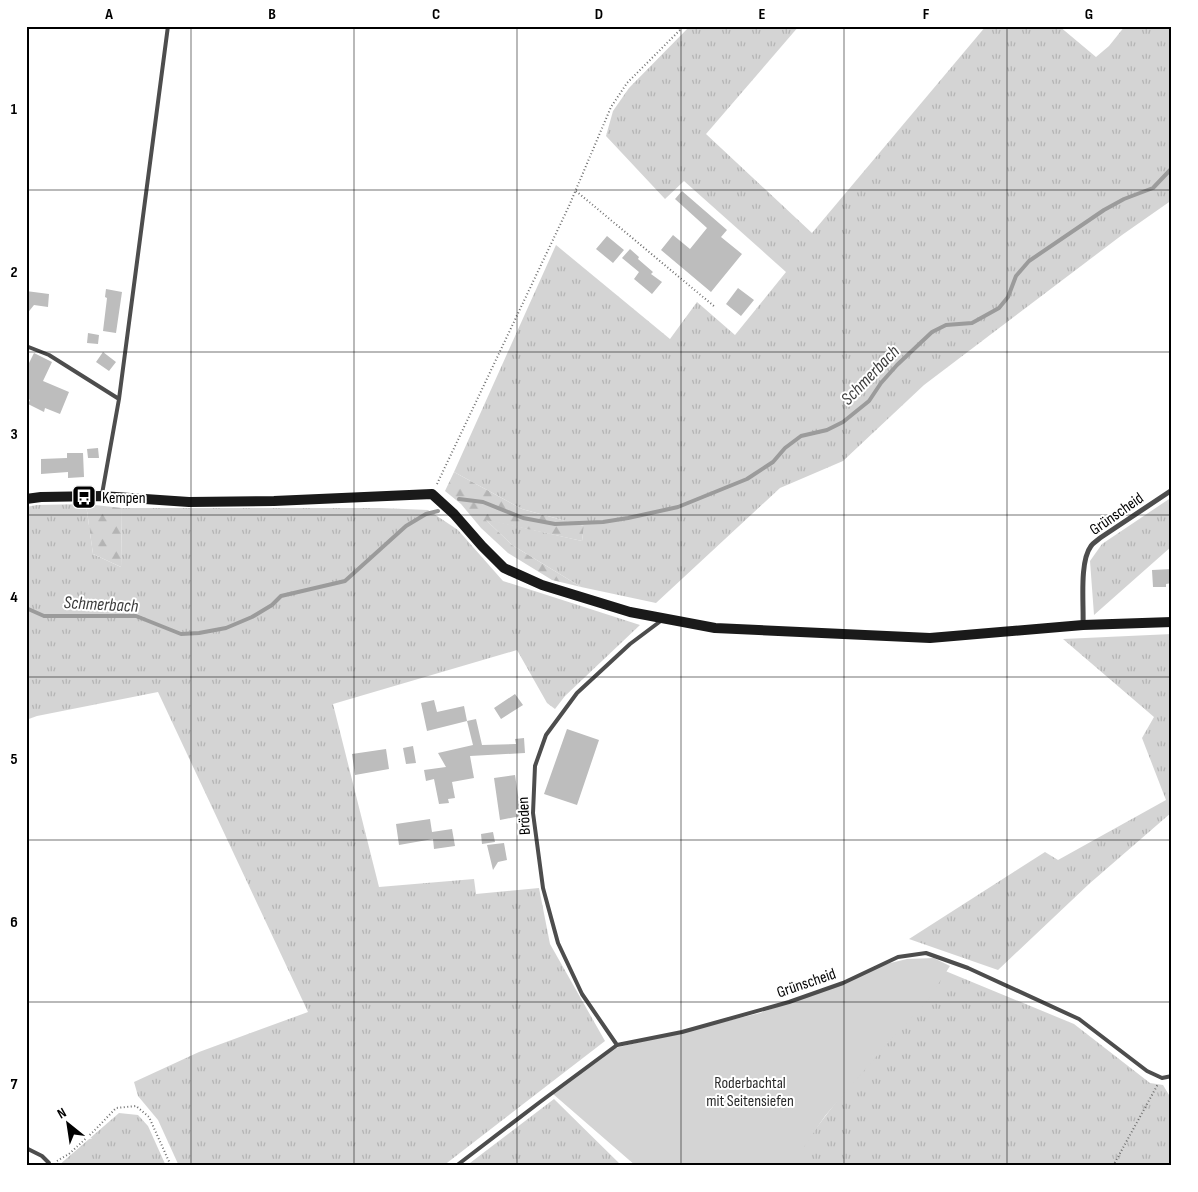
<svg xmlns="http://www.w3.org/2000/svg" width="1198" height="1192" font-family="'Sofia Sans Condensed',sans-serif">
<defs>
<pattern id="grass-tufts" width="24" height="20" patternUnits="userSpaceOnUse" patternTransform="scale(1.25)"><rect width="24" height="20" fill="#d4d4d4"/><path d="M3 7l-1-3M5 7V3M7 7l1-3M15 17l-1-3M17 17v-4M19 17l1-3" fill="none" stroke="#b4b4b4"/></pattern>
<pattern id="forest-firs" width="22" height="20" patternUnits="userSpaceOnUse" patternTransform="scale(1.25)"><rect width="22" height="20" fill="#d4d4d4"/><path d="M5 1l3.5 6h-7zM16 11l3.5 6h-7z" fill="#b4b4b4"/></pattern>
</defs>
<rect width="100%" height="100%" fill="#fff"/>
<path fill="url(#grass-tufts)" d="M690,26H799L706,134L812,233L986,26H1059L1096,57L1109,46L1125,26H1172V200L1122,235L924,385L843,461L780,488L656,603L581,587L512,545L485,519L582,541L584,526L522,509L454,472L556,245L670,339L697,302L735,335L786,272L684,181L665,199L606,136L613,111L629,88Z
M1172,497V546L1094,615L1090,561L1102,544Z
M86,504L93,554L121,567L122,508H380L428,510L458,530L503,581L640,625L565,696L555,709L547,703L517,650L333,704L379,887L474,879L476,894L539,888L550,944L605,1041L443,1166H179L158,1120L138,1096L134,1082L199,1052L308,1012L158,692L37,716L26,720V507L37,505Z
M1172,634V812L1089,884L998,970L909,939L1045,852L1058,860L1166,800L1142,738L1154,717L1063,639Z
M943,970L1074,1024L1150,1083L1163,1085L1172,1100V1166H787L924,988Z
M554,1099L622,1166H466Z
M119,1113L138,1115L148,1126L166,1166H58Z"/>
<path fill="url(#forest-firs)" d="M454,472L522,509L584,526L582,541L486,520L512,545L581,587L552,580L508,553L481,528L461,504L445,491Z
M86,504L122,508L121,567L93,554Z"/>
<path fill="#d4d4d4" d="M934,958L950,966L926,1003L893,1037L825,1116L791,1166H636L553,1094L615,1048L760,1013L833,987L882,965L907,959Z"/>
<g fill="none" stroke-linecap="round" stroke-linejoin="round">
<path stroke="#9b9b9b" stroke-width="4" d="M459,499L483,502L523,518L555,524L603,522L628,518L678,507L747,479L773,462L785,448L801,436L827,430L843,422L869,401L881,383L897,365L932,332L946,325L972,323L999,308L1008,297L1016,276L1029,261L1104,210L1124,199L1153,188L1172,168
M26,608L44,616H136L181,634L199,633L226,628L252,617L272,605L281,596L345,581L406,526L426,514L438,511"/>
</g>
<path fill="#bdbdbd" d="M682,191L727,230L721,237L742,254L711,292L661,250L673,235L690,249L707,228L675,199Z
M607,236L624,250L613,263L596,249Z
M630,249L639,257L638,259L653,272L651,274L662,282L652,294L634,279L639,272L622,258Z
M738,288L754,300L741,316L726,304Z
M106,289L122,292L116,333L103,331L107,298L105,297Z
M26,291L49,294L48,307L34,305L26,315Z
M88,333L99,335L98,344L87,343Z
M103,352L116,362L109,371L96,362Z
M34,353L52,362L43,381L69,392L60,414L45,408L44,412L28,404L30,400L26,397V369Z
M98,448L99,458H88L87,449Z
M67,453H83L84,477L68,478V472L41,474V459L67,458Z
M1172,569V583L1166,584V587H1153L1152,570Z
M515,694L523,705L501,719L494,708Z
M434,700L437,712L464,706L467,721L427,731L421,703Z
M476,719L482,745L516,744L515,739L524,738L525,753L470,756L474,778L452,782L455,798L448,799L449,803L439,804L434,779L426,781L424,770L446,767L438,753L473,745L467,721Z
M567,729L599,740L577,805L544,794Z
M413,746L416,763L406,764L403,748Z
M386,749L389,769L355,775L352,754Z
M515,775L521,816L500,820L494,778Z
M430,819L432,832L452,829L455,846L434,849L433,839L399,845L396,824Z
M493,832L495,842L482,844L481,834Z
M504,843L507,860L498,862L493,870L487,845Z"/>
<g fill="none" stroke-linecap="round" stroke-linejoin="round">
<path stroke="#6f6f6f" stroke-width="2" stroke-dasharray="1 2.5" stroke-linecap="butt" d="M576,191L715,307
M437,484L569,206L611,107L627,83L684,26
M57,1161L69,1154L94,1131L116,1108L136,1106L149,1117L171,1166
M1113,1166L1158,1084"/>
<path stroke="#4d4d4d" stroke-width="4" d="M26,346L49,355L119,399
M102,494L119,399L168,26
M617,1045L582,994L558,943L543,888L533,813L535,766L546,735L577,693L630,644L662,620
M26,1148L42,1156L49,1163V1166
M456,1166L540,1102L617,1045L682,1032L789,1002L843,983L898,957L926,953L968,968L1079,1019L1147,1071L1162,1078L1172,1076"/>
<path stroke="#4d4d4d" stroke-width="5" d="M1083,625C1084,605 1079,562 1091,546C1093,543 1097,541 1100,538L1172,490"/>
<path stroke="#1a1a1a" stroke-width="10" d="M26,499L41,497L101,496L189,502L274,501L432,494L454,514L482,546L504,568L542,585L630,612L715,628L930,638L1083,625L1172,622"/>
</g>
<path fill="none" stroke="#000" stroke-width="1" stroke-opacity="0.55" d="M191,26V1166M354,26V1166M517,26V1166M681,26V1166M844,26V1166M1007,26V1166M26,190H1172M26,352H1172M26,515H1172M26,677H1172M26,840H1172M26,1002H1172"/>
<defs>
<g id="bus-square" transform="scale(1.25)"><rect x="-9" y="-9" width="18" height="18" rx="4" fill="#000" stroke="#fff"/><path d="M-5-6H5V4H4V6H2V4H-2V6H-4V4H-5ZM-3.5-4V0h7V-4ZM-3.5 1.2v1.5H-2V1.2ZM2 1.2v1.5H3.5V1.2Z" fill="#fff"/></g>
</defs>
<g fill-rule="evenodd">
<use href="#bus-square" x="84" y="497"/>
</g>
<g text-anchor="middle" stroke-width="4" stroke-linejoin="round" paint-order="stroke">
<g font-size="16" fill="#000" stroke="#fff" text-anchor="start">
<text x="102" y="503">Kempen</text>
</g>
<g font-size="16" fill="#000" stroke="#fff">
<text transform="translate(1116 513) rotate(-35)" y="6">Grünscheid</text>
<text transform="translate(523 816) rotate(-93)" y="6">Bröden</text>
<text transform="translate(806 982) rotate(-19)" y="6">Grünscheid</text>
</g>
<g font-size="16" fill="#2b2b2b" stroke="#fff">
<text x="750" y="1088">Roderbachtal<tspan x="750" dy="18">mit Seitensiefen</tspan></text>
</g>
<g font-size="18" font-style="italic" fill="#3c3c3c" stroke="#fff">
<text transform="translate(870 375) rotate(-46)" y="6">Schmerbach</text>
<text transform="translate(101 604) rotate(3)" y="6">Schmerbach</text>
</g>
</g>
<rect width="1198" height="1192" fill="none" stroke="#ffffff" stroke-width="55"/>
<g transform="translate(68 1124) rotate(330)" stroke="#ffffff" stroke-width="4" paint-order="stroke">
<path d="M0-4L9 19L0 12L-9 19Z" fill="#000000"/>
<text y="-8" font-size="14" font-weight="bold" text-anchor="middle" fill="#000000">N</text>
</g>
<rect x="28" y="28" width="1142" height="1136" fill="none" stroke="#000" stroke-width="2"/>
<g font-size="16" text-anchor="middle" font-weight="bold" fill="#000">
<text x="109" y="19">A</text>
<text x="272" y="19">B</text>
<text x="436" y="19">C</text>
<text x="599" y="19">D</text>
<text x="762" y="19">E</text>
<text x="926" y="19">F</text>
<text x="1089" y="19">G</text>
<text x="14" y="114">1</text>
<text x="14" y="277">2</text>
<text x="14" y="439">3</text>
<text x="14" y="602">4</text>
<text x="14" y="764">5</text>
<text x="14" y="927">6</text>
<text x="14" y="1089">7</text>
</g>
</svg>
